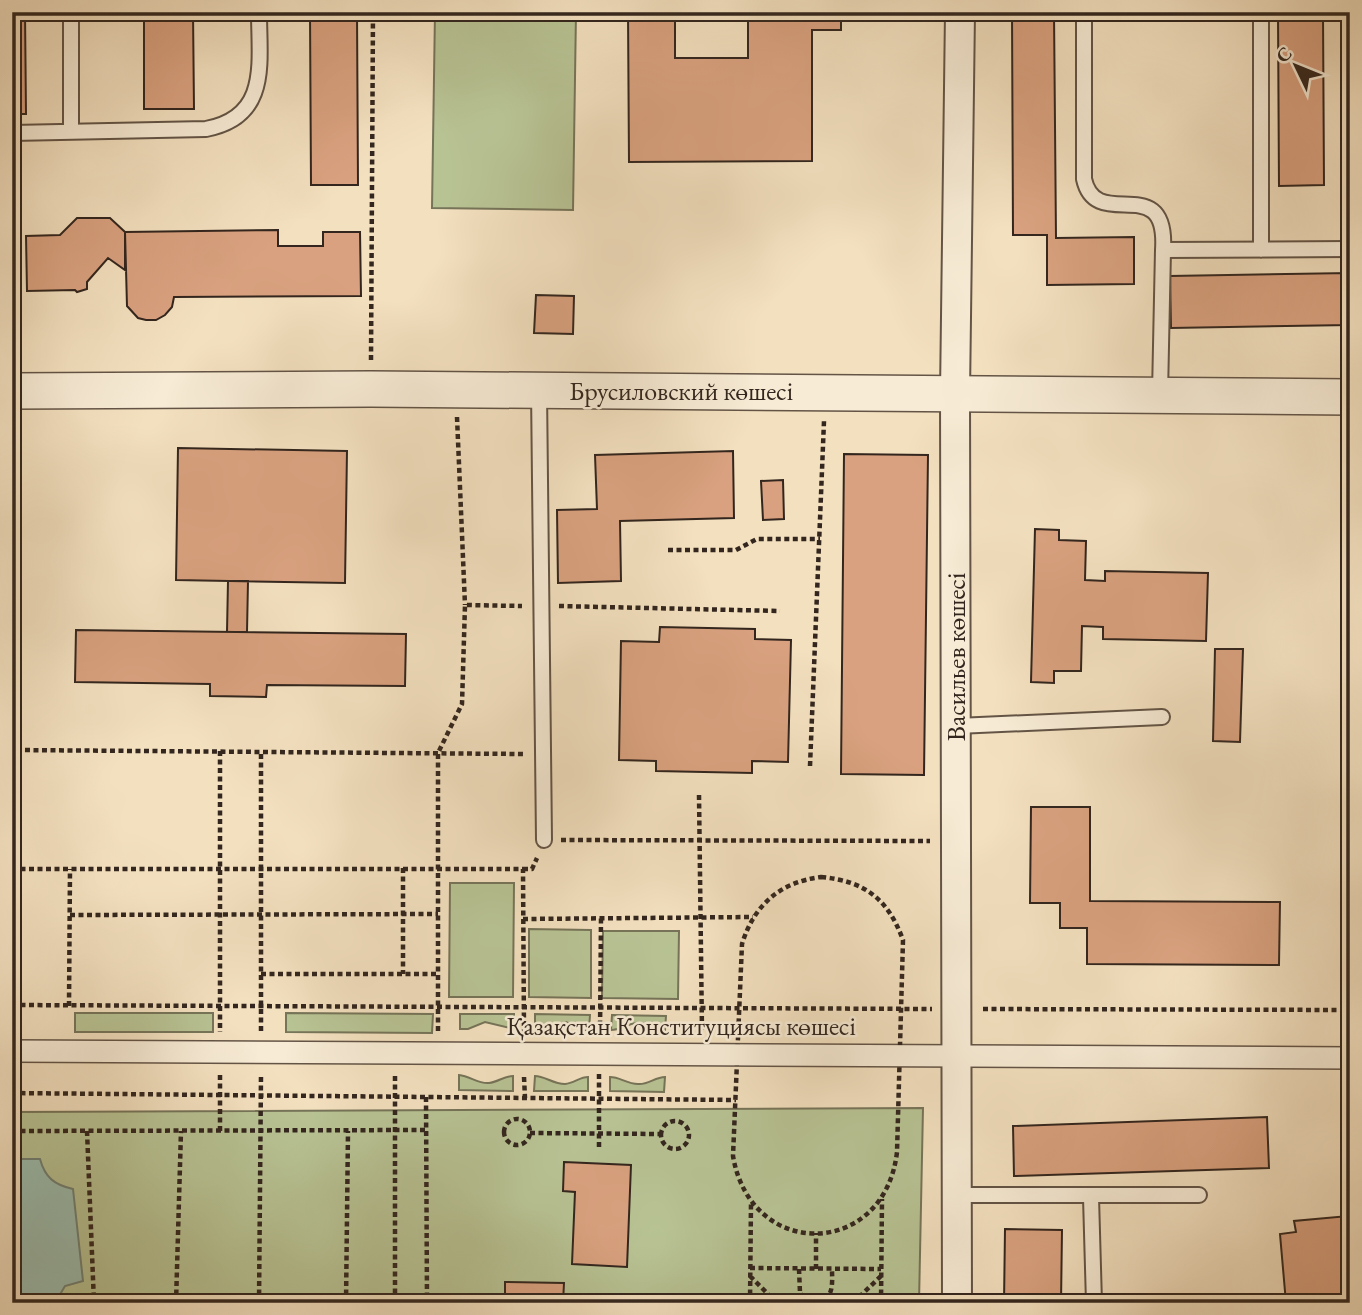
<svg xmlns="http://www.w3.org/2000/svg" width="1362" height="1315" font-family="'EB Garamond',serif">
<rect width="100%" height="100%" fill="#f3e0bf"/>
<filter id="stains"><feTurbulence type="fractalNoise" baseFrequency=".00286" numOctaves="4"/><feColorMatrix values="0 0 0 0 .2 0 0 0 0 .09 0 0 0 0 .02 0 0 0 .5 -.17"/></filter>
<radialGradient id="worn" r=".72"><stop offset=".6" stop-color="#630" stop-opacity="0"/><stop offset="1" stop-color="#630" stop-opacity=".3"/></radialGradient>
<path fill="#b8c394" stroke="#767459" stroke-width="2" d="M435,12H576L573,210L432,208Z
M450,883H514L513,997H449Z
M529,929L591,930V998L529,997Z
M603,931H679L678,999L602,998Z
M75,1013H213V1032H75Z
M286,1013L433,1014L432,1033L286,1032Z
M460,1014H514V1029L485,1022L468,1029H460Z
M535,1014L590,1015L589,1030H583L566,1022L535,1030Z
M612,1015L666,1016L665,1030C656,1030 649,1023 638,1023C628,1023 621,1030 611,1030Z
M459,1075C470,1076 478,1084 489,1083C498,1082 504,1076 513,1076V1091L459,1090Z
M535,1076C545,1076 553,1084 565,1084C574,1083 580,1077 588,1077V1091H534Z
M610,1077C620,1077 627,1084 638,1084C648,1085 655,1077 665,1077L664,1092L610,1091Z
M923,1108L919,1303H12V1112Z"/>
<path fill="#9bbdaf" stroke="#718175" stroke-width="2" d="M12,1159H40C45,1178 55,1185 73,1189L83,1281L65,1286L55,1303H12V1242L19,1232L18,1224L12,1216Z"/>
<path fill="#d9a17f" stroke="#33261e" stroke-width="2" d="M12,12H25L26,114H12Z
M144,12H193L194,109H144Z
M310,12H357L358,185H311Z
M628,12H675V58H748V12H841V30H812V161L629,162Z
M1012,12H1054L1056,238L1134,237V284L1047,285V235H1013Z
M1300,12H1347L1323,14L1324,185L1279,186L1278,15H1300Z
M77,218H110L125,232V270L108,258L87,282V289L77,292L75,290L27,291L26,236L60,235Z
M278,230V246H323V232H360L361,296L174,297L172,307L165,315L156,320H146L138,318L127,306L125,232Z
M1350,273V325L1171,328L1170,276Z
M536,295L574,296L573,334L534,333Z
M178,448L347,451L345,583L176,580Z
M733,451L734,518L620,521L621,581L558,583L557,510L597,509L595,455Z
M844,454L928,455L924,775L841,774Z
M783,480L784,519L763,520L761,481Z
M1035,529L1059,530V540L1086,541L1085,580L1105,581V571L1208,573L1206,641L1103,639V627L1082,626L1081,671H1054V683L1031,682Z
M228,581H248L247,632H227Z
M660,627L755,629V639L791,640L788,762L752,761V773L656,771V761L619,760L621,641L659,642Z
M76,630L406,634L405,686L267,685L266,697L210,696V684L75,682Z
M1215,649H1243L1240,742L1213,741Z
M1031,807H1090V901L1280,902L1279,965L1087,964V928H1060V903H1030Z
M1267,1117L1269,1168L1014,1176L1013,1126Z
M564,1162L631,1165L627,1267L572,1264L575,1192L563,1191Z
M1348,1216L1350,1252H1342L1345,1277H1350V1303H1286L1280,1234L1296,1232L1294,1221Z
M1005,1229L1062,1230L1061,1303H1004Z
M505,1282L564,1283L563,1303H505Z"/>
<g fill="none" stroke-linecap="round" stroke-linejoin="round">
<g stroke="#635446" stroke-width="18">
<path id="service" d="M71,12V131
M1084,12V179C1096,234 1168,169 1163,250
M1261,12V250
M12,133L206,129C270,117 259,63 259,12
M539,390L544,840
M1160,394L1163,250L1350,249
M957,726L1162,717
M957,1195H1199
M1091,1197L1094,1303"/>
</g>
<g stroke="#635446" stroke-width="24">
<path id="pedestrian" d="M12,1051L1350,1058"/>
</g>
<g stroke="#635446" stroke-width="32">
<path id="minor" d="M957,1303L955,393L960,12"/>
</g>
<g stroke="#635446" stroke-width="38">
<path id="tertiary" d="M12,391L371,389L1350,397"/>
</g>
<path stroke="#33261e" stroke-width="4.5" stroke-dasharray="5 3.5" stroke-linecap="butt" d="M371,360L373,12
M457,417L465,605
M18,420L15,750L523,754
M668,550H736L757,539H820
M559,606L780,611
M220,751V1032
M810,766L824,421
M699,795L702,1032
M561,840L930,841
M403,868V974
M12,869H523L524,1033
M523,869H532L537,858
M821,877C865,881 888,899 903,940L897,1152C885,1258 751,1262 733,1156L742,944C754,905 780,882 821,877Z
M70,915L438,914
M523,919L753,917
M261,974H438
M12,1005L932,1009
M69,1006L70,869
M983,1009L1350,1010
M261,1031V752
M438,1031V753L462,704L465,605L522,606
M600,1034L601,918
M599,1074V1150
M395,1076V1303
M524,1077L525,1098
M12,1093L736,1100
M426,1097L427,1303
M504 1132a13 13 0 1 1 26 0a13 13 0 1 1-26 0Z
M661 1135a14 14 0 1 1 28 0a14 14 0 1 1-28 0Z
M12,1131L426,1130
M87,1131L94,1303
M220,1131V1072
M530,1133L661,1134
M750,1268L881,1269
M799,1269L800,1293C808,1302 823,1306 830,1293C833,1286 832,1277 832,1269
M816,1269V1233
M750,1276L777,1303
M176,1303L181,1131
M259,1303L261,1075
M346,1303L348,1131
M750,1303L751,1202
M853,1303L882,1275
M881,1303L882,1199"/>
<use href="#service" stroke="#f7ebd5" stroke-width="14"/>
<use href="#pedestrian" stroke="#f7ebd5" stroke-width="21"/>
<use href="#minor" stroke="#f7ebd5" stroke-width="28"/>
<use href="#tertiary" stroke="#f7ebd5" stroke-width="35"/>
</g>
<g text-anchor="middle" stroke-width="5" stroke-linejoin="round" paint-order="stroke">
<g font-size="26" fill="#33261e" stroke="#f7ebd5">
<text x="681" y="400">Брусиловский көшесі</text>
<text transform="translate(956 657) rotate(-90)" y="9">Васильев көшесі</text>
<text x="681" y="1035">Қазақстан Конституциясы көшесі</text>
</g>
</g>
<rect width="1362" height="1315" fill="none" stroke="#f3e0bf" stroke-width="42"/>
<rect x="14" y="14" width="1334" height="1287" fill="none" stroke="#33261e" stroke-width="3.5"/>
<rect x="21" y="21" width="1320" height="1273" fill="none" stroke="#33261e" stroke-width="2"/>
<g transform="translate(1296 66) rotate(313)" stroke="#f7ebd5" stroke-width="5" paint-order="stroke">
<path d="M0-5L12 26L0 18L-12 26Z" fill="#33261e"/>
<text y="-10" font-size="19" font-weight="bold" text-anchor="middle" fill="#33261e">С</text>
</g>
<rect width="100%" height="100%" filter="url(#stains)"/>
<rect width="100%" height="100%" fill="url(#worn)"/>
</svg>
